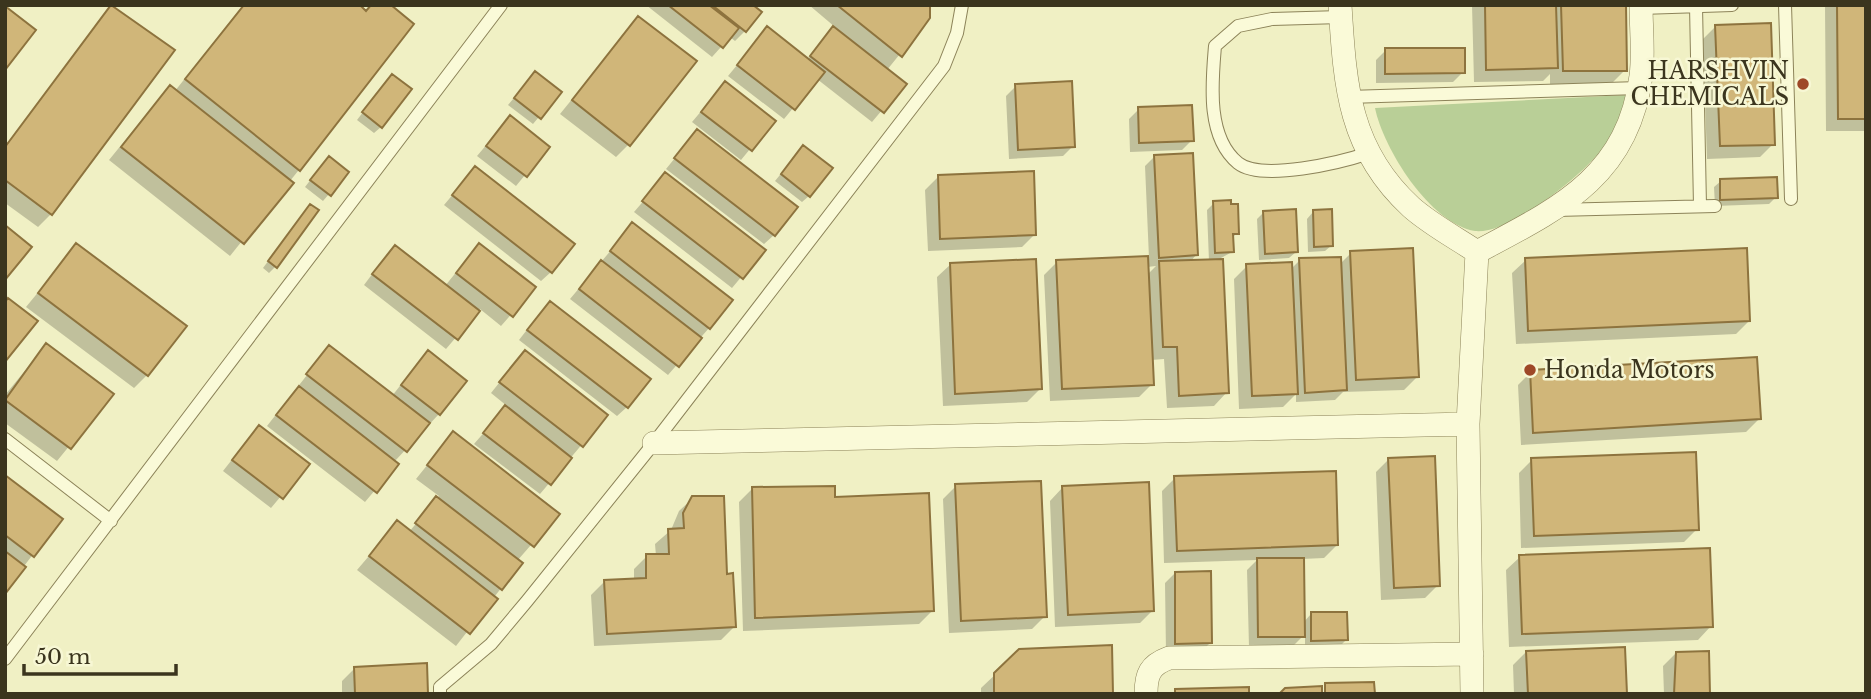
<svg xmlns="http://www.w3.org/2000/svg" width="1871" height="699" font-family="'Libre Baskerville',serif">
<rect width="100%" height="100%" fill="#f0f0c4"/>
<path fill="#b9cf97" d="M1626,95C1623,109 1619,123 1612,136C1595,166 1512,235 1475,231C1430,224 1383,148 1375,108Z"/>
<path fill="#0003" fill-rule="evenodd" d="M243,5H357L365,12L372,5L390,56L230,256L109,160L157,101L170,88L175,91Z
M646,5H750L745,31L735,41L730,37L712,57Z
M809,5H928L929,18L887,70L904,84L872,122L817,79L784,119L728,76L767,29L807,60L835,27Z
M1472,5H1624L1625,70L1612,83L1550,84V74L1543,81L1474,82Z
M1791,5H1866L1864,131H1826L1825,7Z
M112,6L51,214L38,227L5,203V146Z
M638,18L629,144L616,157L560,114Z
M1716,26L1773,144L1760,157L1707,159L1703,39Z
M1386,50L1463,72L1453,82L1376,83V60Z
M529,80L559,93L533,124L508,105Z
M386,82L381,127L374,133L357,120Z
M725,83L773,121L741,160L692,122Z
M1016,86L1073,146L1063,156L1009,159L1006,96Z
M1139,109L1192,140L1182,150L1130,152L1129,119Z
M510,117L548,147L516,186L477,156Z
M697,131L774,235L764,244L666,169Z
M797,154L809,196L802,202L775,181Z
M1155,156L1196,255L1190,262L1209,261L1207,210L1214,203L1237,233L1231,239L1232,252L1221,258L1227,392L1214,406L1167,408L1164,359L1151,360L1152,384L1139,397L1050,401L1044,275L1057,262L1149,258L1145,166ZM1156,266L1147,275V267Z
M322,165L347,173L323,201L305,187Z
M475,168L551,272L541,281L444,205Z
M938,177L1035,234L1022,247L928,251L925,190Z
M1721,181L1776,197L1769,204L1715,206L1714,187Z
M659,183L763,251L732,288L634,212Z
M1264,212L1296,252L1289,258L1259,260L1257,219Z
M1313,212L1332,245L1325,251L1308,252L1307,219Z
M304,213L275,267L269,273L263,268Z
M633,224L709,328L668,375L570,299Z
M77,245L147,375L134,388L26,307Z
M1351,253L1417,377L1404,390L1343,392L1335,400L1296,402V394L1283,407L1239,409L1234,279L1247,266L1291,269L1300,260L1339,265Z
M470,255L534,288L501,326L480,309L446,349L364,285L385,257L445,286Z
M1526,260L1749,321L1736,334L1516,344L1512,273Z
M951,264L1040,389L1027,402L943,406L937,277Z
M540,313L627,407L617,416L519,340Z
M46,345L111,395L57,461L5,423V395Z
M329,347L392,396L418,363L439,414L394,462L397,464L365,502L267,426Z
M515,363L606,416L540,494L474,444L507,406L491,393Z
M1531,372L1759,419L1746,432L1521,445L1518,385Z
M453,433L558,514L517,561L520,564L456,646L357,570L397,523L409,532L439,496L416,479Z
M249,438L307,465L271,508L223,471Z
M1389,459L1438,585L1425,598L1381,600L1376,472Z
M1532,460L1697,529L1684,542L1521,548L1519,473Z
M5,477L60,519L5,591Z
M1175,478L1337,545L1324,558L1302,559L1303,623L1311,614L1346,640L1340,646L1305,647V634L1293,646L1249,647L1247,570L1257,560L1164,563L1162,491Z
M956,486L1045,616L1032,629L949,633L943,499Z
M1063,487L1153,610L1140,623L1055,627L1050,501Z
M752,489L834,499L932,611L919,624L743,631L739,502Z
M693,498L725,575L734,627L721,640L594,646L591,595L604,582L634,580V569L647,556H656L655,544L671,530L679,511Z
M1520,557L1711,626L1698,640L1509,647L1506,570Z
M1175,573L1210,643L1200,653H1166L1165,583Z
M1020,651L1111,694H981V688Z
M1526,652L1625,694H1514L1513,665Z
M1676,653L1709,694H1664L1663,666Z
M355,668L427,694H342V681Z"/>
<path fill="#d0b679" stroke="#8d733e" stroke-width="2" d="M111,5L175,50L52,215L5,180V147Z
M244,5H360L366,11L371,5H391L414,24L300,171L185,79Z
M668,5H709L739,28L723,48Z
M712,5H753L762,12L746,32Z
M837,5H930V18L902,57Z
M1485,5H1556L1558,68L1486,70Z
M1561,5H1626L1627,71H1563Z
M1837,5H1866V119H1838Z
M5,6L36,30L5,70Z
M638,16L697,61L630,146L572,100Z
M1771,23L1775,145L1720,146L1715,25Z
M767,26L825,72L795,110L737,65Z
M833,26L907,84L884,113L810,56Z
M1385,48H1465V73L1385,74Z
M535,71L562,92L541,119L514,98Z
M392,74L412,89L382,128L362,112Z
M725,81L776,121L752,151L701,112Z
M1072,81L1075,147L1018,150L1015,84Z
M170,85L294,183L244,244L121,147Z
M1192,105L1194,141L1139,143L1138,107Z
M510,115L550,147L527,177L486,146Z
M697,129L798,207L775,236L674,158Z
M803,145L833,168L810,197L781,174Z
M1193,153L1198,255L1159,258L1154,155Z
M329,156L349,172L331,196L310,180Z
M475,166L575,244L552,273L452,195Z
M1034,171L1036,235L940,239L938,175Z
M665,172L766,250L743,279L642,201Z
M1777,177L1778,198L1720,200V179Z
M1231,200V204H1238L1239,234H1233L1234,252L1215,253L1213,201Z
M310,204L319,210L277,268L268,261Z
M1296,209L1298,252L1265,254L1263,211Z
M1332,209L1333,246L1314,247L1313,210Z
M632,222L733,300L710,329L610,251Z
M5,225L32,247L5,280Z
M76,243L187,326L148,376L38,293Z
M479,243L536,287L513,317L456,273Z
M395,245L480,311L458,340L372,274Z
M1413,248L1419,377L1356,380L1350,251Z
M1747,248L1750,321L1528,331L1525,258Z
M1148,256L1154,385L1062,389L1056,260Z
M1341,257L1347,390L1305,393L1299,258Z
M1036,259L1042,389L955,394L950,263Z
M1223,259L1229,393L1179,396L1177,347H1163L1159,261Z
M601,260L702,338L679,367L579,289Z
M1292,262L1298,394L1252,396L1246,264Z
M8,298L38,321L5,362V302Z
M550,301L651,379L628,408L527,330Z
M46,343L114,394L71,449L5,400Z
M329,345L430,423L407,452L306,374Z
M428,350L467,381L440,415L401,385Z
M525,350L608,415L583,447L499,382Z
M1757,357L1761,419L1533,433L1530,370Z
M299,386L399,464L377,493L276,415Z
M505,405L572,458L551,485L483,433Z
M259,425L310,464L283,499L232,460Z
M453,431L560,514L534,547L427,465Z
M1696,452L1699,530L1534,536L1531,458Z
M1435,456L1440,586L1394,588L1388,458Z
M1336,471L1338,545L1177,551L1174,476Z
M5,475L63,519L34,557L5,535Z
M1041,481L1047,617L961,621L955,484Z
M1149,482L1154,611L1068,615L1062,486Z
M835,486V497L929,493L934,611L755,618L752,487Z
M436,496L523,563L502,590L415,523Z
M692,496H724L727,574L733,573L736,627L607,634L604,580L646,578V554H669L668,529L684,528L683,513Z
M397,520L498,599L470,634L369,556Z
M1710,548L1713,627L1522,634L1519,555Z
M5,551L26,567L5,594Z
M1257,558H1304L1305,637H1258Z
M1211,571L1212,643L1175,644V572Z
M1311,612H1347L1348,640L1311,641Z
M1112,645L1113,694H994V673L1019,649Z
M1625,647L1627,694H1528L1526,651Z
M1709,651L1710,694H1674L1676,652Z
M427,663L428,694H355L354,667Z
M1374,682L1375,694H1325V683Z
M1322,686V694H1279L1285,688Z
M1249,687V694H1175V689Z"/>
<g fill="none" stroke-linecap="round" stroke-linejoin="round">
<g stroke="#8c8359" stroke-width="14">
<path id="service" d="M1785,5L1791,199
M1696,6L1700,206
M1641,8L1732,5
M1341,17L1272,19L1238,26L1215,46C1212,82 1206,137 1238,163C1262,182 1342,162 1369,153
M1348,97L1639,88
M1556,210L1715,206
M5,439L111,521
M5,659L501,5
M440,694V687L491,644L527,601L654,443L944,66L957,33L962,5"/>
</g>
<g stroke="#8c8359" stroke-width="24">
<path id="minor" d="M1340,5C1345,84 1348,149 1411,207C1430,224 1456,238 1477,252C1558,209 1628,177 1641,76C1644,53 1641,28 1641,5
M654,443L1468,424
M1146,694C1146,674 1150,665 1169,658L1472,654
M1472,694L1468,424L1477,252"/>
</g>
<use href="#service" stroke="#fafad8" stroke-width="12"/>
<use href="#minor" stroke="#fafad8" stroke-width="23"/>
</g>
<g fill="#9e4827" stroke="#f7f7d4" stroke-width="2.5">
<circle cx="1803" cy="84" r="7"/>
<circle cx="1530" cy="370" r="7"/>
</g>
<g text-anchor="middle" stroke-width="5" stroke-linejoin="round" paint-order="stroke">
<g font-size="23" fill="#3b351e" stroke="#f7f7d4" text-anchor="end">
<text x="1789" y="79">HARSHVIN<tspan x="1789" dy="26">CHEMICALS</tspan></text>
<text x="1544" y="378" text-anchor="start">Honda Motors</text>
</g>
</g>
<rect width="1871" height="699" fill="none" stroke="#3b351e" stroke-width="14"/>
<path d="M24 664v10h152v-10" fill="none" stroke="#3b351e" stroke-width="3.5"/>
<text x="35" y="664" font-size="21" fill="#3b351e" stroke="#f7f7d4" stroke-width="5" paint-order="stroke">50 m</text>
</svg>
